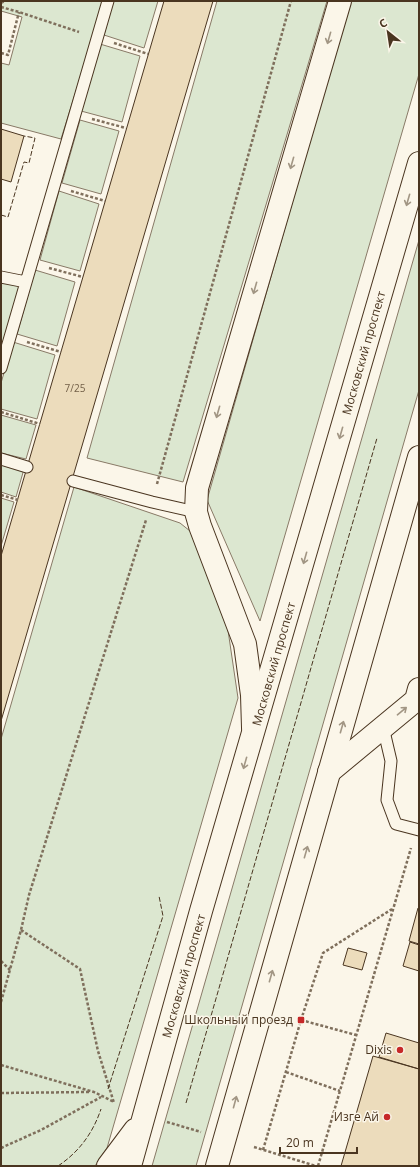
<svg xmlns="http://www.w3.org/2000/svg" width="420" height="1167" font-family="'Open Sans',sans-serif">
<rect width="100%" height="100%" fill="#fbf6e9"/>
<path fill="#dce7d0" stroke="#887966" d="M1,1H104L61,139L1,123V63L9,65L22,17L1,11Z
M113,1H158L144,48L104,35Z
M217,1H327L183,482L87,458Z
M350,1H419V74L260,621L207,500Z
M100,44L140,56L122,122L81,111Z
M80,120L119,131L101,194L62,183Z
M59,191L99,204L80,271L40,260Z
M419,240V390L196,1166H152Z
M35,270L75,282L57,346L17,334Z
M1,281L20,286L1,352Z
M13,342L55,355L37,419L1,409V383Z
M1,415L36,425L26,459L1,453Z
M1,462L24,469L16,497L1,492Z
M74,487L180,523L195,535L225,610L238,698L107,1148L95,1166H1V739Z
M1,498L14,502L1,546Z"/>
<path fill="#ecdcbc" stroke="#4a3520" d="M164,1H213L1,721V556Z
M1,129L24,136L11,182L1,179Z
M418,908H419V944L409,941Z
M410,942L419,945V971L403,966Z
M348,948L367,953L362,970L343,965Z
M386,1033L419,1043V1069L379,1057Z
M373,1056L419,1069V1166H341Z"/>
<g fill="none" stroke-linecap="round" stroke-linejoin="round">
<g stroke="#4a3520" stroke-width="13">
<path id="lane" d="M1,277L26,282
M1,368L108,1
M1,459L27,467
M73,481L152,502L196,512
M383,727L391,761L387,800L396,824L419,830"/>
</g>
<g stroke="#4a3520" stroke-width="24">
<path id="street" d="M253,728L252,695L245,644L200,526L196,512L197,488L340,1
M329,772L416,700L419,689"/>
</g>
<g stroke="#4a3520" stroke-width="24">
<path id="secondary" d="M108,1166L135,1130
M130,1166L201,911L419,163
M217,1166L419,457"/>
</g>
<path stroke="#7f6f5c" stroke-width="2.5" stroke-dasharray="3 2" stroke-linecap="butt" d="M1,3L5,1
M1,7L19,12L79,32
M114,43L148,54
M1,53L8,55L19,12
M92,119L126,128
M71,191L105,201
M49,268L83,277
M27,342L61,352
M1,412L40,424
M157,484L291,1
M1,495L18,500
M21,930L80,969L98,1051L114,1103
M1,961L10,970
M1,1002L21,930L29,895L146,520
M301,1020L356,1035
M1,1065L94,1092L114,1102
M286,1072L340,1091
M1,1093L90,1092
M167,1122L201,1132
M254,1147L316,1166
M1,1148L41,1130L101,1097
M263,1150L301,1020L323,953L392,909
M318,1166L411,848"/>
<use href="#lane" stroke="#fbf6e9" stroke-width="11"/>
<use href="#street" stroke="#fbf6e9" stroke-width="22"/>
<use href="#secondary" stroke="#fbf6e9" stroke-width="22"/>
<path stroke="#4a3520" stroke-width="1" stroke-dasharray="5 2" stroke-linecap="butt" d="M1,215L8,217L24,162L29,163L35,138L24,136
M108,1089L163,916L159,896
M186,1103L377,438
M58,1166C79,1152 93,1133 101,1109"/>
</g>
<defs><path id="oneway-shaft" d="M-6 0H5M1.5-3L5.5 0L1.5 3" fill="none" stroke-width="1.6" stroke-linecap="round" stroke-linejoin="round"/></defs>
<g stroke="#a29684">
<use href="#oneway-shaft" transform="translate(329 38) rotate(106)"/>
<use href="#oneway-shaft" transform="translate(292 163) rotate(106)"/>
<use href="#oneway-shaft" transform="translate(408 200) rotate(106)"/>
<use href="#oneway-shaft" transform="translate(255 288) rotate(106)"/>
<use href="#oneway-shaft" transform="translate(218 412) rotate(106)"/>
<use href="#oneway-shaft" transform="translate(341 433) rotate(106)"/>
<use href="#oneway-shaft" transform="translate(305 558) rotate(106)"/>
<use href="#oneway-shaft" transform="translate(402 711) rotate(-40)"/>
<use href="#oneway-shaft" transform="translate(342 727) rotate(-74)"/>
<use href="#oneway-shaft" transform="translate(245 763) rotate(106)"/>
<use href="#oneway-shaft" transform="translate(306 852) rotate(-74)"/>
<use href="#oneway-shaft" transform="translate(271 976) rotate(-74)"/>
<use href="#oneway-shaft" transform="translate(235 1102) rotate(-75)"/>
</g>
<g fill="#c62828" stroke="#fbf6e9" stroke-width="1.5">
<rect x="297" y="1016" width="8" height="8" rx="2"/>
<circle cx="400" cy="1050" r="4"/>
<circle cx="387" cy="1117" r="4"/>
</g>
<g text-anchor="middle" stroke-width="3" stroke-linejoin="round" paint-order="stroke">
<g font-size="10" fill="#725f47">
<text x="75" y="392">7/25</text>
</g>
<g font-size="12" fill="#4a3520" stroke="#fbf6e9">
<text transform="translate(364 353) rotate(-74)" y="4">Московский проспект</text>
<text transform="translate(274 664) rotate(-74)" y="4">Московский проспект</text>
<text transform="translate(184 976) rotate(-74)" y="4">Московский проспект</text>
</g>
<g font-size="12" fill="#4a3520" stroke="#fbf6e9" text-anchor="end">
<text x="293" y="1024">Школьный проезд</text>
<text x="392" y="1054">Dixis</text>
<text x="379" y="1121">Изге Ай</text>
</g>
</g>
<rect width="420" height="1167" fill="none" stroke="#4a3520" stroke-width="4"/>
<g transform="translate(388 32) rotate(330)" stroke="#fbf6e9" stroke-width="3" paint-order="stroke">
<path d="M0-3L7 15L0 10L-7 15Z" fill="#4a3520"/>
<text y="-6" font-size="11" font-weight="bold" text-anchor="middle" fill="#4a3520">С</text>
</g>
<path d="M280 1147v6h77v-6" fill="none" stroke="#4a3520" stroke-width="2"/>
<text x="286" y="1147" font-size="12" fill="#4a3520" stroke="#fbf6e9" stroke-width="3" paint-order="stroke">20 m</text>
</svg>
